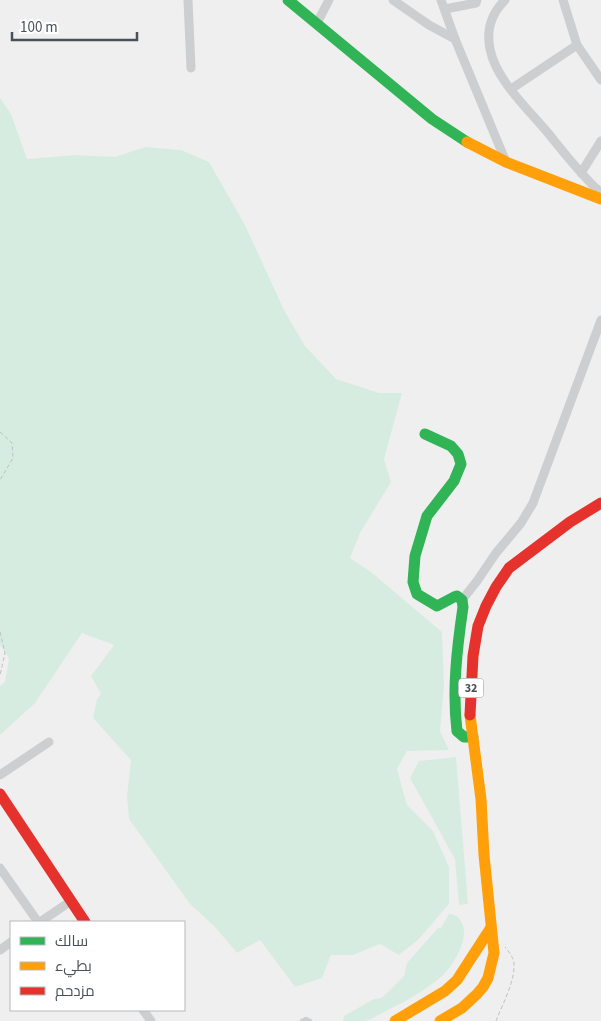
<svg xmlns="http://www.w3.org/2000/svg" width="601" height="1021" font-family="'Source Sans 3',Cairo,sans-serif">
<rect width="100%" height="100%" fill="#f0efef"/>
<g fill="#d7ece1">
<path d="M0,98L11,114L27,159L75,155L115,157L145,147L181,150L209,162L245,225L284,310L305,346L336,379L379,393H402L384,459L391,482L360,533L350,558L371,572L442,632L444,685L440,731L449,750L407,751L397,769L407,805L433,831L449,867V904L418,940L399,955L380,944L353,955H331L322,978L295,987L260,940L237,953L215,927L190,904L129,819L127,797L131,760L93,718L97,699L101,694L91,676L114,645L82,633L35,703L0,735V686L5,682L9,658L0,645Z"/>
<path d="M456,757L468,904L459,905L455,859L410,778L419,761Z"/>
<path d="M449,914C455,914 457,916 461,921C471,936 454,965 442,976C425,991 404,1002 384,1012C378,1015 372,1019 366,1021C360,1021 350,1021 343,1021L344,1016L374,999L381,998L387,993L404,976L407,963L438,928H441Z"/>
</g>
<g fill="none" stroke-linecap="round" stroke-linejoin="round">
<g stroke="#bac3c1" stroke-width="1" stroke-dasharray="4 2.5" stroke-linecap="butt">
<path d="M0,432L12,443L13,458L0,480"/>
<path d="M0,632L5,653L0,675"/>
<path d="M496,1021C502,1005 515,982 514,964C514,958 509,952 505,947"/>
</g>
<path stroke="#ccced0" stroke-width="4.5" d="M302,1021L306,1019L310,1021"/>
<g stroke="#ccced0" stroke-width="9">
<path d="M188,0L191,68"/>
<path d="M393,0L429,25L455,39L506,162"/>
<path d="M441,0L455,39"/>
<path d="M505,0C492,13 486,30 490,49C496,80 528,109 548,133C565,154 581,175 601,193"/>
<path d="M563,0L577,45L601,80"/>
<path d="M445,9L476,3L477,0"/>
<path d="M317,23L329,0"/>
<path d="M511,89L577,45"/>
<path d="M581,173L601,141"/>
<path d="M462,600L477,581L496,553L521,523L533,503L601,320"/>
<path d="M0,775L49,742"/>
<path d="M0,868L38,922"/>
<path d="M40,922L71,901"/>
<path d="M0,950L11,942"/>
<path d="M143,1010L151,1021"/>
</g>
<g stroke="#30b455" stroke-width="11">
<path d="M288,0L432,119L467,142"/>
<path d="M425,434L451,446L458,454L461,464L454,481L427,516L415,556L413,582L417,594L437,606L454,597L457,596L462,600L463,607C457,648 452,690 457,731L464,737H473"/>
</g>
<g stroke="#ff9f0a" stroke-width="11">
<path d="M467,142L506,162L601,199"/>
<path d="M395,1021L445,991L457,980L490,929"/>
<path d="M440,1021L462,1008L477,994L483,987L488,978L494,953L484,855L481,799L470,715"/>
</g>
<g stroke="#e5322d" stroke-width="11">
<path d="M470,715L473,656L478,626L486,606L496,587L509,568L570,522L601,503"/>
<path d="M0,794L85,922"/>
</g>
</g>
<g text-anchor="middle" stroke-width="4.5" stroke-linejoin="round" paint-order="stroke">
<rect fill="#fff" stroke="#80848b" stroke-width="1" x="458.5" y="678.5" width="25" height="19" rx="4"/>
<g font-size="12" font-weight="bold" fill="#495059">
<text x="471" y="692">32</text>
</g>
</g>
<rect x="10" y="921" width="175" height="90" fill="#ffffff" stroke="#b6b9bd"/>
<rect x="20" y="937" width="25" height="8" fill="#30b455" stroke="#b6b9bd"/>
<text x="55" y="946" font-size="15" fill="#495059">سالك</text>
<rect x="20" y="962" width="25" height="8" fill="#ff9f0a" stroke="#b6b9bd"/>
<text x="55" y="971" font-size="15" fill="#495059">بطيء</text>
<rect x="20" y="987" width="25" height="8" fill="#e5322d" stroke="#b6b9bd"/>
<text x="55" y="996" font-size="15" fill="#495059">مزدحم</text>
<path d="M12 32v8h125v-8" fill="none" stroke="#495059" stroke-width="2.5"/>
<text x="20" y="32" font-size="15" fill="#495059" stroke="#ffffff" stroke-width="4" paint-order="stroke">100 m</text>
</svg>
